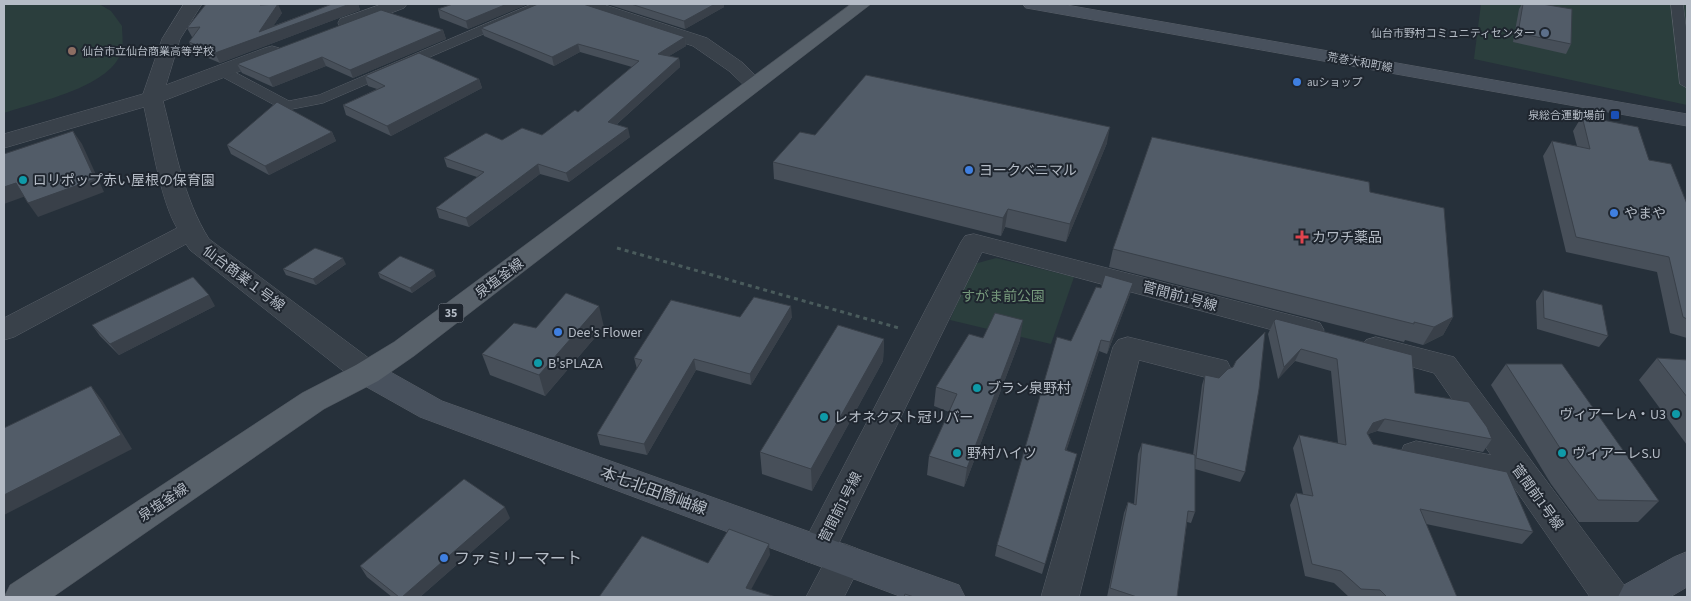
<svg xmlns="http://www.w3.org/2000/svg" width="1691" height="601" font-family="'Source Sans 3','Noto Sans JP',sans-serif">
<rect width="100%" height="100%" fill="#26303a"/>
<g fill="#2b3e3d">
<path d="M4,4H99L111,11L122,26C122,34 124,46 121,53C108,88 36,102 4,113Z"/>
<path d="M1481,4H1687V105L1474,59Z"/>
<path d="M996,258L1074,277L1051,344L950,320L974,264Z"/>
</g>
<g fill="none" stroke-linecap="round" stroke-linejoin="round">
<defs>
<g id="lane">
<path d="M532,4H548L546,7L323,103L287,110L282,109L217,74L215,71L217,68H227L289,101L319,95Z"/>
<path d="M1671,4H1683L1687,35V88L1680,84Z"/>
</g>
<g id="street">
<path d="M184,4H202L180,39L166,85L265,48L272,46L279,48L282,52L279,56L163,101C175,147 183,198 209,239L378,365L382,373L378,381L367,384L356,381L190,250L186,244L14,337L4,340V318L177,228C160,199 152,142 144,107L4,148V134L143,94L162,39Z"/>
<path d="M382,4H407L404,8L354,27L347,29L340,27L338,23L340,19Z"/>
<path d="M576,4H602L707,38L743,63L763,83L760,87L753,89L746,87L729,71L693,46L579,8Z"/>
<path d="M974,234L1310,320L1320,323L1324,330L1320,337L1310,340L982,252L837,547L845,544L858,549L863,560L844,597H806L824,563L818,565L805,561L800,550L961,242L965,236Z"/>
<path d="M1128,337L1227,361L1231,369L1227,377L1216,380L1139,360L1079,597H1041L1113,347L1118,340Z"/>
<path d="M1376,337L1454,357L1624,585L1630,597H1590L1513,486L1404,463L1400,454L1404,445L1416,441L1491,455L1434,373L1366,354L1361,347L1366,340Z"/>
</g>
<g id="secondary">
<path d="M1023,4H1061L1687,114V126L1032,9L1026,8Z"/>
<path d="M367,362L378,365L442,401L959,585L965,597H902L420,417L356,381L352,373L356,365Z"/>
<path d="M1687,552V587L1670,597H1618L1624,585L1674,557Z"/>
</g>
<path id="primary" d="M851,4H871L414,356L378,381L324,409L53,597H4L10,585L302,393L356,365L394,342Z"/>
</defs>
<use href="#lane" stroke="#585f68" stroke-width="1"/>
<use href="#street" stroke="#585f68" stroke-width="1"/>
<use href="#secondary" stroke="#585f68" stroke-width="1"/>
<use href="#primary" stroke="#464d56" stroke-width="1"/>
<path stroke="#4a5b5c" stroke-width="3" stroke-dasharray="4 4" stroke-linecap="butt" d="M617,248L899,328"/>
<use href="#lane" fill="#39414a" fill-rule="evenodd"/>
<use href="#street" fill="#39414a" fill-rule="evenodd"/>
<use href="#secondary" fill="#48515d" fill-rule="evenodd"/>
<use href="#primary" fill="#58616a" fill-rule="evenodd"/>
</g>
<g fill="#474f59">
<path d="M206,4H268H267L282,13L273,26L332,4H358L360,10L220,63L194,52L189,42L193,37H192L187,28Z"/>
<path d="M453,4H528L468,29L440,18L438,9Z"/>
<path d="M607,4H724V7L685,29Z"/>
<path d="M1522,4H1542L1571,44L1566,54L1513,42L1519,9Z"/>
<path d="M481,28L685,37L686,46L669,56L679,58L680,67L616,125L630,137L569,182L540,174L469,227L439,218L436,208L477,177L447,167L444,158L502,140L542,135L578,112L632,67L580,52L554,66L484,36Z"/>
<path d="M443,30L446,39L353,78L326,66L273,87L242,73L237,64Z"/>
<path d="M365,76L479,79L482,88L391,136L346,115L343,105L377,89L368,86Z"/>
<path d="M1582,116L1649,160L1687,204V338L1670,333L1657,272L1566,252L1543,156L1552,141L1577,146L1573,131Z"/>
<path d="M332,132L336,141L269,175L231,154L227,145Z"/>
<path d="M815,135L1107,143L1066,242L1005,227L1001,236L774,179L773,162Z"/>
<path d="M1113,249L1453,317L1443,335L1423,345L1405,340L1404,342L1109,267Z"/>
<path d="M346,264L316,285L286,275L283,269Z"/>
<path d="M378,273L436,276L412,293L380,278Z"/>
<path d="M1133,283L1130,294L1107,354L1099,351L1066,451L1074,465L1042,574L995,556L997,545L1071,341L1101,288Z"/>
<path d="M1543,290L1608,336L1599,347L1537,329L1536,301Z"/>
<path d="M215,306L119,355L100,336L92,325Z"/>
<path d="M740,317H792L751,385L696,370L647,455L600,445L597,434L637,369L634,358Z"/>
<path d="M1274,321L1415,393L1492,439L1483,452L1377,431L1368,434L1373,444L1533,532L1522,544L1426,524L1457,597H1349L1334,583L1305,576L1290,505L1296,493L1303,494L1293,448L1299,435L1338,443L1331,371L1295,361L1278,379L1268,334Z"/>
<path d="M604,327L545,396L490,375L482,354L536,328Z"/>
<path d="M983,338L1020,340L964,487L927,475L929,456L949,412L934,406L936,387Z"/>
<path d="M884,339L883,361L812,491L762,474L760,452Z"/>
<path d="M1657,358L1687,360V445L1639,380Z"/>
<path d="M1506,364L1659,501L1638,522H1579L1551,484L1491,385Z"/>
<path d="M1205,375L1245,472L1240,482L1195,469V512L1191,523L1187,522L1177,597H1107L1124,513L1128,502L1134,504L1138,454L1142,443L1193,455L1202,385Z"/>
<path d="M510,518L420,597H392L367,577L360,566Z"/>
</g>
<g fill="#394049">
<path d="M278,4L282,13L268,34L350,4H358L360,10L220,63L215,53L259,32Z"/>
<path d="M507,4H528L468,29L466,21Z"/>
<path d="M715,4H724V7L685,29L684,21Z"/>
<path d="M443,30L446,39L353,78L350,70Z"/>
<path d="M685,37L686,46L659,62L658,54Z"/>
<path d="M578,44L580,52L554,66L552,57Z"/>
<path d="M322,57L326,66L273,87L269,78Z"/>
<path d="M679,58L680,67L609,131L608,122Z"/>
<path d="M479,79L482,88L391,136L387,126Z"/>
<path d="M1110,127L1107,143L1066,242L1070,224Z"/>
<path d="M628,128L630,137L569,182L566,173Z"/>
<path d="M73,131L82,144L104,192L38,217L28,203Z"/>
<path d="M332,132L336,141L269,175L265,166Z"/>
<path d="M538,164L540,174L469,227L466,218Z"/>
<path d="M16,183L26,196L4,204V187Z"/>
<path d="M1008,209L1005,227L1001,236L1003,218Z"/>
<path d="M343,258L346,264L316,285L313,279Z"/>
<path d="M434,270L436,276L412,293L410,288Z"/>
<path d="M1133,283L1130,294L1107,354L1110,342Z"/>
<path d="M209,295L215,306L119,355L110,344Z"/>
<path d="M599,306L604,327L545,396L539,375Z"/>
<path d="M791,306L792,317L751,385L750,374Z"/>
<path d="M1453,317L1443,335L1423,345L1434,327Z"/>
<path d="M1023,320L1020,340L964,487L967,468Z"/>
<path d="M884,339L883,361L812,491L811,469Z"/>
<path d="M1101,340L1099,351L1063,461L1065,450Z"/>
<path d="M1301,349L1295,361L1278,379L1284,367Z"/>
<path d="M694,359L696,370L647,455L644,444Z"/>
<path d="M91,386L102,400L132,449L4,515V495Z"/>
<path d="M1385,419L1377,431L1365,435L1373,423Z"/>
<path d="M505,507L510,518L420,597H402Z"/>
<path d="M769,544L770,555L747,597L746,588Z"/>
</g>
<g fill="#525c68" stroke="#394049">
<path d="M206,4H261L260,5L278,4L259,32L332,4H350L215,53L189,42L200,27L187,28Z"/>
<path d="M453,4H507L466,21L438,9Z"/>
<path d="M538,4H583L685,37L658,54L679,58L608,122L628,128L566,173L538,164L466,218L436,208L484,172L444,158L486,133L502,140L522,128L542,135L575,110L578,112L639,61L578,44L552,57L481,28Z"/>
<path d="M631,4H715L684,21Z"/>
<path d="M1523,4H1542L1572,9L1571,44L1518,33Z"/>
<path d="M381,10L443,30L350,70L322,57L269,78L237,64Z"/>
<path d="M419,53L479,79L387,126L343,105L385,86L365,76Z"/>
<path d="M866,75L1110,127L1070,224L1008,209L1003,218L773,162L800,132L815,135Z"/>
<path d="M277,102L332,132L265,166L227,145Z"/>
<path d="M1582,116L1638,127L1649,160L1671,164L1687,204V319L1683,317L1669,257L1576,237L1552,141L1590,149Z"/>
<path d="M73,131L95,179L28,203L16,183L4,187V154Z"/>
<path d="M1152,137L1369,182L1370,192L1444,208L1453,317L1434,327L1414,322V324L1113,249Z"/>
<path d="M315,248L343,258L313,279L283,269Z"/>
<path d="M400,256L434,270L410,288L378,273Z"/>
<path d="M1105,275L1133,283L1110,342L1101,340L1065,450L1077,454L1045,564L997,545L1057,337L1071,341L1096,287L1101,288Z"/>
<path d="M193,277L209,295L110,344L92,325Z"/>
<path d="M1543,290L1602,305L1608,336L1544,318Z"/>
<path d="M566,293L599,306L539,375L482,354L514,323L536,328Z"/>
<path d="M754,297L791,306L750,374L694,359L644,444L597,434L642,360L634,358L671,300L740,317Z"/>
<path d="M995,313L1023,320L967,468L929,456L957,394L936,387L969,334L983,338Z"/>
<path d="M1276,319L1412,355L1415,393L1469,402L1487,427L1492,439L1385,419L1373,423L1367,433L1373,444L1507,472L1533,532L1420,509L1457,597H1387L1380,590L1361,589L1341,571L1312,564L1296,493L1313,496L1299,435L1346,445L1337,359L1301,349L1284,367L1274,321Z"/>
<path d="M838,325L884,339L811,469L760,452Z"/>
<path d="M1265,332L1259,389L1245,472L1196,458L1205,375L1219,378L1228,369L1233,367L1236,361Z"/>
<path d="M1657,358L1687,360V397Z"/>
<path d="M1506,364H1562L1659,501L1598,500L1569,462Z"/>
<path d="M91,386L121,435L4,495V428Z"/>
<path d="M1142,443L1195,455V512L1188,511L1177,597H1137L1110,588L1128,502L1136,505Z"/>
<path d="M464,479L505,507L402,597H399L360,566Z"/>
<path d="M729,529L769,544L746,588L776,597H599L642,536L708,563Z"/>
<path d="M905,594L914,597H904Z"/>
</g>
<circle fill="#5c6f8a" stroke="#1f262f" stroke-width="2" cx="1545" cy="33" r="5"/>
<circle fill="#8d6e63" stroke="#1f262f" stroke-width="2" cx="72" cy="51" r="5"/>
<g fill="#3f7fe0" stroke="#1f262f" stroke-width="2">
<circle cx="1297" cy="82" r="5"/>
<circle cx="969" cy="170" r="5"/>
<circle cx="1614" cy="213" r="5"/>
<circle cx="558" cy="332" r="5"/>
<circle cx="444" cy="558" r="5"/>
</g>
<rect fill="#1a4fb4" stroke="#1f262f" stroke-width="2" x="1610" y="110" width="10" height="10" rx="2.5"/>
<g fill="#0f9aa8" stroke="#1f262f" stroke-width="2">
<circle cx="23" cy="180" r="5"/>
<circle cx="538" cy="363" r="5"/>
<circle cx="977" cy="388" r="5"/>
<circle cx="1676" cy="414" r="5"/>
<circle cx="824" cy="417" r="5"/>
<circle cx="957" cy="453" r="5"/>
<circle cx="1562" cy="453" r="5"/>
</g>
<path fill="#e0444e" stroke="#1f262f" stroke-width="2" d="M1299.5 229.5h5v5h5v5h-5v5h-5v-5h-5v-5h5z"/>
<g text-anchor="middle" stroke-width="4" stroke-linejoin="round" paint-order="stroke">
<g font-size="11" fill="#b5bcc6" stroke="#1f262f" text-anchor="end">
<text x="1535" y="37">仙台市野村コミュニティセンター</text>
<text x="82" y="55" text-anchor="start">仙台市立仙台商業高等学校</text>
<text x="1307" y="86" text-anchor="start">auショップ</text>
<text x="1605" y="119">泉総合運動場前</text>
</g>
<g font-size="11" fill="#b5bcc6" stroke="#1f262f">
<text transform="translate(1360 62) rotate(10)" y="4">荒巻大和町線</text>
</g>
<rect fill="#1f262f" stroke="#888f99" stroke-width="1" x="438.5" y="303.5" width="25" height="19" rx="4"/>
<g font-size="12" font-weight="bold" fill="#b5bcc6">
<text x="451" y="317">35</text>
</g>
<g font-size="14" fill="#b5bcc6" stroke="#1f262f" text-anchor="start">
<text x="979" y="175">ヨークベニマル</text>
<text x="33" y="185">ロリポップ赤い屋根の保育園</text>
<text x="1624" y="218">やまや</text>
<text x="1312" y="242">カワチ薬品</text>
<text x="568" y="337">Dee's Flower</text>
<text x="548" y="368">B'sPLAZA</text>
<text x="987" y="393">ブラン泉野村</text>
<text x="1666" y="419" text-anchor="end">ヴィアーレA・U3</text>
<text x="834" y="422">レオネクスト冠リバー</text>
<text x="967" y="458">野村ハイツ</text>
<text x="1572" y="458">ヴィアーレS.U</text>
</g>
<g font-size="14" fill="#b5bcc6" stroke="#1f262f">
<text transform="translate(244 278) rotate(37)" y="5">仙台商業１号線</text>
<text transform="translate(499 278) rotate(-37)" y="5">泉塩釜線</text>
<text transform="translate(1180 296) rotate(15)" y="5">菅間前1号線</text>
<text transform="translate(1538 497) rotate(54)" y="5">菅間前1号線</text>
<text transform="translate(163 502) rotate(-34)" y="5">泉塩釜線</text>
<text transform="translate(840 507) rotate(-63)" y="5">菅間前1号線</text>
</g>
<g font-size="14" fill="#76997c" stroke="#1f262f">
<text x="1003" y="301">すがま前公園</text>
</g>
<g font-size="16" fill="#b5bcc6" stroke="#1f262f">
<text transform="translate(654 490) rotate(20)" y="6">本七北田筒岫線</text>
</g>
<g font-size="16" fill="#b5bcc6" stroke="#1f262f" text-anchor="start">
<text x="454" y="564">ファミリーマート</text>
</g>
</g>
<rect width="1691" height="601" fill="none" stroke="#b5bcc6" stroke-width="10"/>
</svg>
